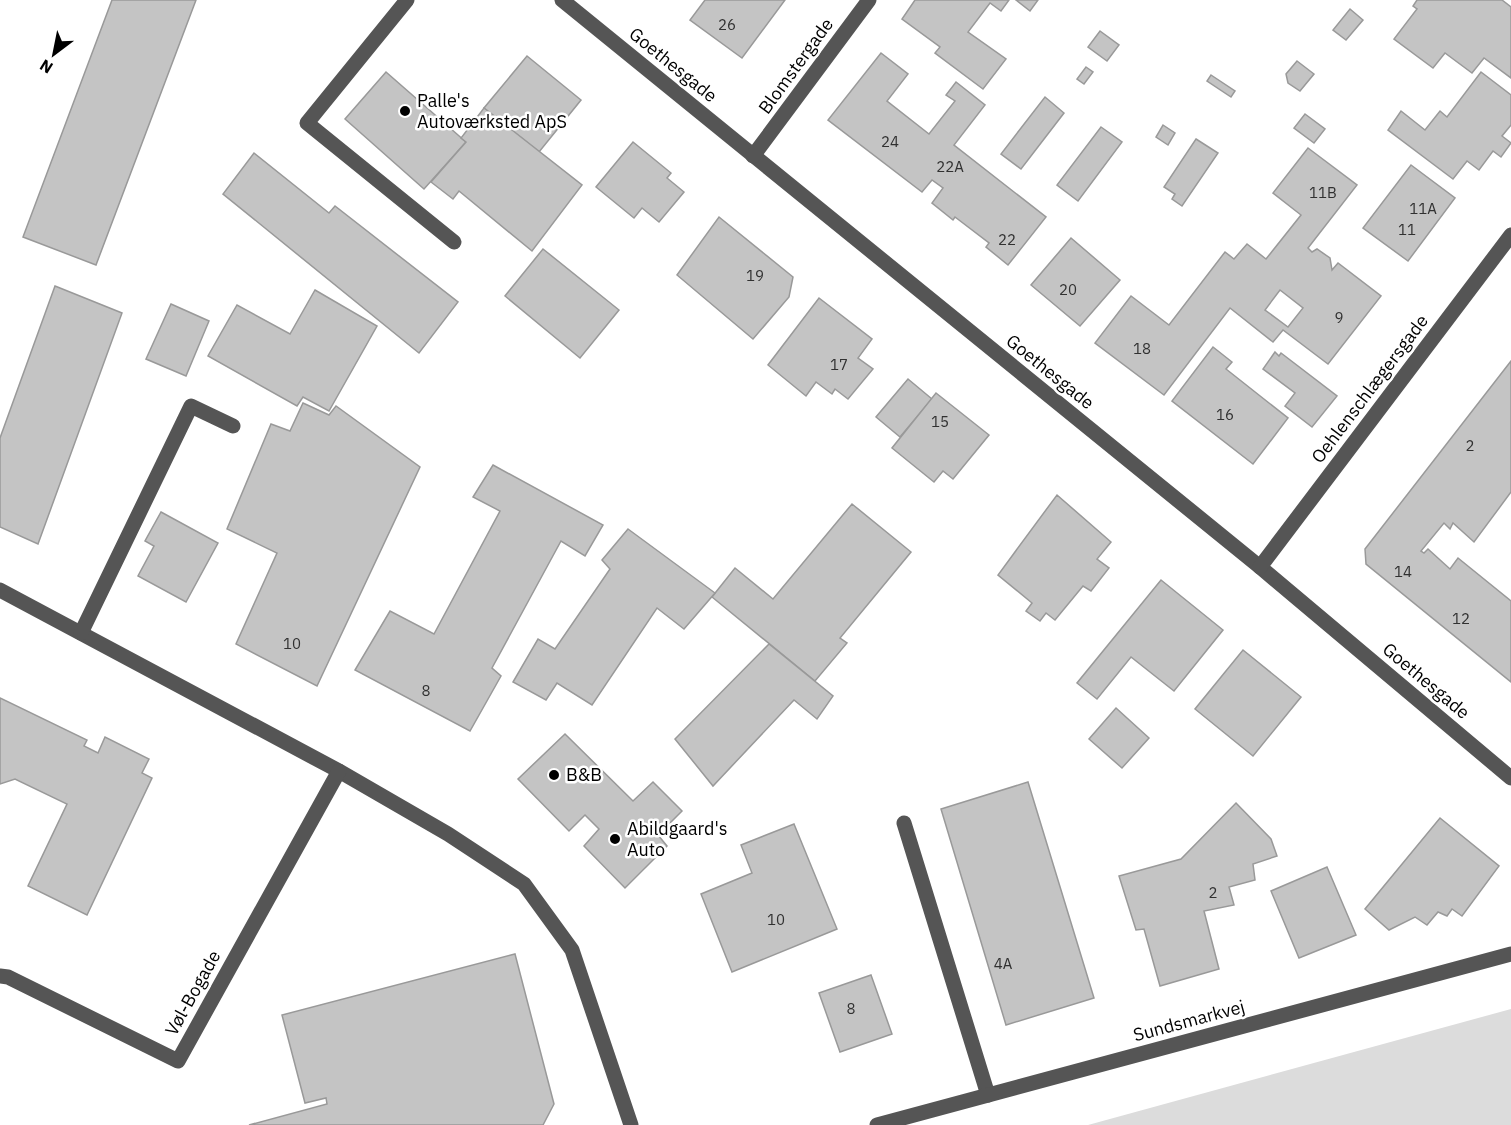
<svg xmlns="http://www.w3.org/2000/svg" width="1511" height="1125" font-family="'IBM Plex Sans',sans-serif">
<rect width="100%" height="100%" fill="#fff"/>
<path fill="#dcdcdc" d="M1511,1009V1125H1088Z"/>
<g fill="#c4c4c4" stroke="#999" stroke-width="1.5" fill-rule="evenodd">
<path d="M112,0H196L96,265L23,237Z"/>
<path d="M705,0H785L742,58L690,20Z"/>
<path d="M915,0H1009L1001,11L990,3L968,32L1006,59L983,89L935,53L940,47L902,19Z"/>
<path d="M1016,0H1038L1030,11Z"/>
<path d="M1417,0H1502L1511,7V78L1484,58L1472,73L1445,53L1433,68L1394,39L1417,9L1413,6Z"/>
<path d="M1350,9L1363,20L1346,40L1333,30Z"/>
<path d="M1100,31L1119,45L1107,61L1088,47Z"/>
<path d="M881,53L908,74L887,101L929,134L955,101L946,95L956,82L985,105L954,145L1046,217L1008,265L986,247L989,243L955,217L953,220L932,203L943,188L932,180L922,192L828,120Z"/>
<path d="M527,56L581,100L539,152L484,108Z"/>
<path d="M1297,61L1314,74L1300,91L1288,83L1286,74Z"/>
<path d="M1086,67L1093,72L1084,84L1077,79Z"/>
<path d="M386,72L466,142L424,189L345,119Z"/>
<path d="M1481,72L1511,95V125L1502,136L1511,143L1501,157L1493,151L1479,170L1467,161L1453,179L1388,130L1401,111L1425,130L1440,111L1447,117Z"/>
<path d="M1211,75L1235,91L1231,97L1207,81Z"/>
<path d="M1045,97L1064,113L1021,169L1001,154Z"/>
<path d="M484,108L582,185L532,251L459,191L453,199L431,182L466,142L461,138Z"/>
<path d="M1305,114L1325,129L1314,143L1294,128Z"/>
<path d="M1163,125L1175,133L1168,145L1156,137Z"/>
<path d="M1101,127L1122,142L1078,201L1057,185Z"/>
<path d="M1196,139L1218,153L1182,206L1172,199L1175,194L1164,187Z"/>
<path d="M633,142L671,173L667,178L684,192L659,222L642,208L634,218L596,187Z"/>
<path d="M1308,148L1357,185L1308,248L1312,252L1317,249L1330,258L1332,270L1338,263L1381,296L1328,364L1283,330L1273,342L1230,308L1164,395L1095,343L1131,296L1169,325L1225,252L1234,259L1247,244L1266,259L1301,215L1273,193ZM1280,290L1303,308L1288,327L1265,310Z"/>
<path d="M254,153L329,213L335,206L458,302L419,353L223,194Z"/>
<path d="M1411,165L1455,198L1408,261L1363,228Z"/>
<path d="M719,217L793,277L789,297L753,339L677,275Z"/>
<path d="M1071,238L1120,280L1080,326L1031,285Z"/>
<path d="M543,249L619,310L580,358L505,296Z"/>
<path d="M55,286L122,313L38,544L0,527V438Z"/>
<path d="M315,290L377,326L329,411L303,397L297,406L208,356L237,305L290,334Z"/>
<path d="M819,298L872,339L858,358L873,369L848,399L835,389L832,394L816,382L806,396L768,365Z"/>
<path d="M171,304L209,321L186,376L146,359Z"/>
<path d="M1213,347L1232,362L1226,369L1288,418L1253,464L1172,401Z"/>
<path d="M1275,352L1279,356L1281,353L1337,396L1312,427L1285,406L1295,393L1263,369Z"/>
<path d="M1511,361V492L1474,542L1453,523L1450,529L1444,523L1421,551L1424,553L1428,549L1450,569L1458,558L1511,601V682L1366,564L1365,549Z"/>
<path d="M908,379L932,399L900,437L876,417Z"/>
<path d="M936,393L989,435L953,479L943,471L934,482L892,448Z"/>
<path d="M303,403L329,415L336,406L420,467L317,686L236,644L277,553L227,529L271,424L290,431Z"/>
<path d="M493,465L603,525L585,556L561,541L492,668L501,676L470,731L355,670L390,611L434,634L500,511L473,497Z"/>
<path d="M1057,495L1111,542L1097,559L1109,568L1091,591L1083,586L1055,620L1046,613L1040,621L1026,611L1032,603L998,575Z"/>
<path d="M852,504L911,552L840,638L847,643L815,681L712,597L735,568L773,599Z"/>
<path d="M161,512L218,543L186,602L138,576L154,546L145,541Z"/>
<path d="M628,529L715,593L684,629L657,608L592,705L557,683L546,700L513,682L538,639L555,649L610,569L602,560Z"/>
<path d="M1161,580L1223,630L1174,691L1131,657L1097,699L1077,683Z"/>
<path d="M769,644L833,696L817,719L794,700L713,786L675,739Z"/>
<path d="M1243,650L1301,697L1253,756L1195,709Z"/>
<path d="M0,698L87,740L84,746L98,753L105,737L149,759L142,773L152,778L87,915L28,886L67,804L15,779L0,784Z"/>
<path d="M1116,708L1149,738L1122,768L1089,739Z"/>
<path d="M565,734L633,801L653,782L682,811L658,835L667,846L625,888L584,846L599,829L585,815L569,831L518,779Z"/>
<path d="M1028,782L1094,998L1006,1025L941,809Z"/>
<path d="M1236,803L1271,839L1277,856L1253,864L1255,880L1229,887L1234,905L1204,911L1219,969L1160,986L1144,929L1136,930L1119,876L1181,859Z"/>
<path d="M1440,818L1499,866L1462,916L1452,909L1447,916L1438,912L1427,925L1415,917L1389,930L1365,909Z"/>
<path d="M794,824L837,929L732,972L701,894L752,873L741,845Z"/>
<path d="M1327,867L1356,935L1299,958L1271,891Z"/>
<path d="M515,954L554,1104L543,1125H249L327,1104L326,1098L305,1103L282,1015Z"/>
<path d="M871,975L892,1034L840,1052L819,993Z"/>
</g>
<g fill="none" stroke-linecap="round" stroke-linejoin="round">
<g stroke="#555" stroke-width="15">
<path d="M407,0L307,123L454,242"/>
<path d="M562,0L1260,567L1511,778"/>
<path d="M753,156L869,0"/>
<path d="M1260,567L1511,235"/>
<path d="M0,590L339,771L448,834L524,884L572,950L631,1125"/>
<path d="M81,633L191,406L233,426"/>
<path d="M904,823L988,1095"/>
<path d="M0,976L8,977L178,1061L339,771"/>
<path d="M877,1125L1511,954"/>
</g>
</g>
<g fill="#000" stroke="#fff" stroke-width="2">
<circle cx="405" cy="111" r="6"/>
<circle cx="554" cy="775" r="6"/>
<circle cx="615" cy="839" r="6"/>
</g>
<g text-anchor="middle" stroke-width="5" stroke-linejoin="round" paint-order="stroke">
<g font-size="15" fill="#313131">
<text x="727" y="30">26</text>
<text x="890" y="147">24</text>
<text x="950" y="172">22A</text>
<text x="1323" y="198">11B</text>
<text x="1423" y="214">11A</text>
<text x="1407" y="235">11</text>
<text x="1007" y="245">22</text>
<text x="755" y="281">19</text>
<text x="1068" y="295">20</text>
<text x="1339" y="323">9</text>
<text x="1142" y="354">18</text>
<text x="839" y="370">17</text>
<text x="1225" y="420">16</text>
<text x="940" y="427">15</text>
<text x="1470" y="451">2</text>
<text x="1403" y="577">14</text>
<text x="1461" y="624">12</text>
<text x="292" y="649">10</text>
<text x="426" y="696">8</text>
<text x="1213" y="898">2</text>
<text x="776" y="925">10</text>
<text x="1003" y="969">4A</text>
<text x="851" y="1014">8</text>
</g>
<g font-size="18" fill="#000" stroke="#fff">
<text transform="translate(673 65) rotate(39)" y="6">Goethesgade</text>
<text transform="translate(796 66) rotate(-54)" y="6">Blomstergade</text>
<text transform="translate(1050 372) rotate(39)" y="6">Goethesgade</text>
<text transform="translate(1370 389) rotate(-53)" y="6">Oehlenschlægersgade</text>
<text transform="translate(1426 681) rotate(40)" y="6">Goethesgade</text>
<text transform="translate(193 993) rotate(-61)" y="6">Vøl-Bogade</text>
<text transform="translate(1189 1021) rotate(-15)" y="6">Sundsmarkvej</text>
</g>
<g font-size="18" fill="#000" stroke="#fff" text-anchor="start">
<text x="417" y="107">Palle's<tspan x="417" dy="21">Autoværksted ApS</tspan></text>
<text x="566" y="781">B&amp;B</text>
<text x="627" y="835">Abildgaard's<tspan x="627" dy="21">Auto</tspan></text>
</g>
</g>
<g transform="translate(54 54) rotate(212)" stroke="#ffffff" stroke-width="4.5" paint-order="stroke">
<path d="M0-4.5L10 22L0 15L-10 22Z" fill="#000000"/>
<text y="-9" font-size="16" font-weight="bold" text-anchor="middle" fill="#000000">N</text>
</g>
</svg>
